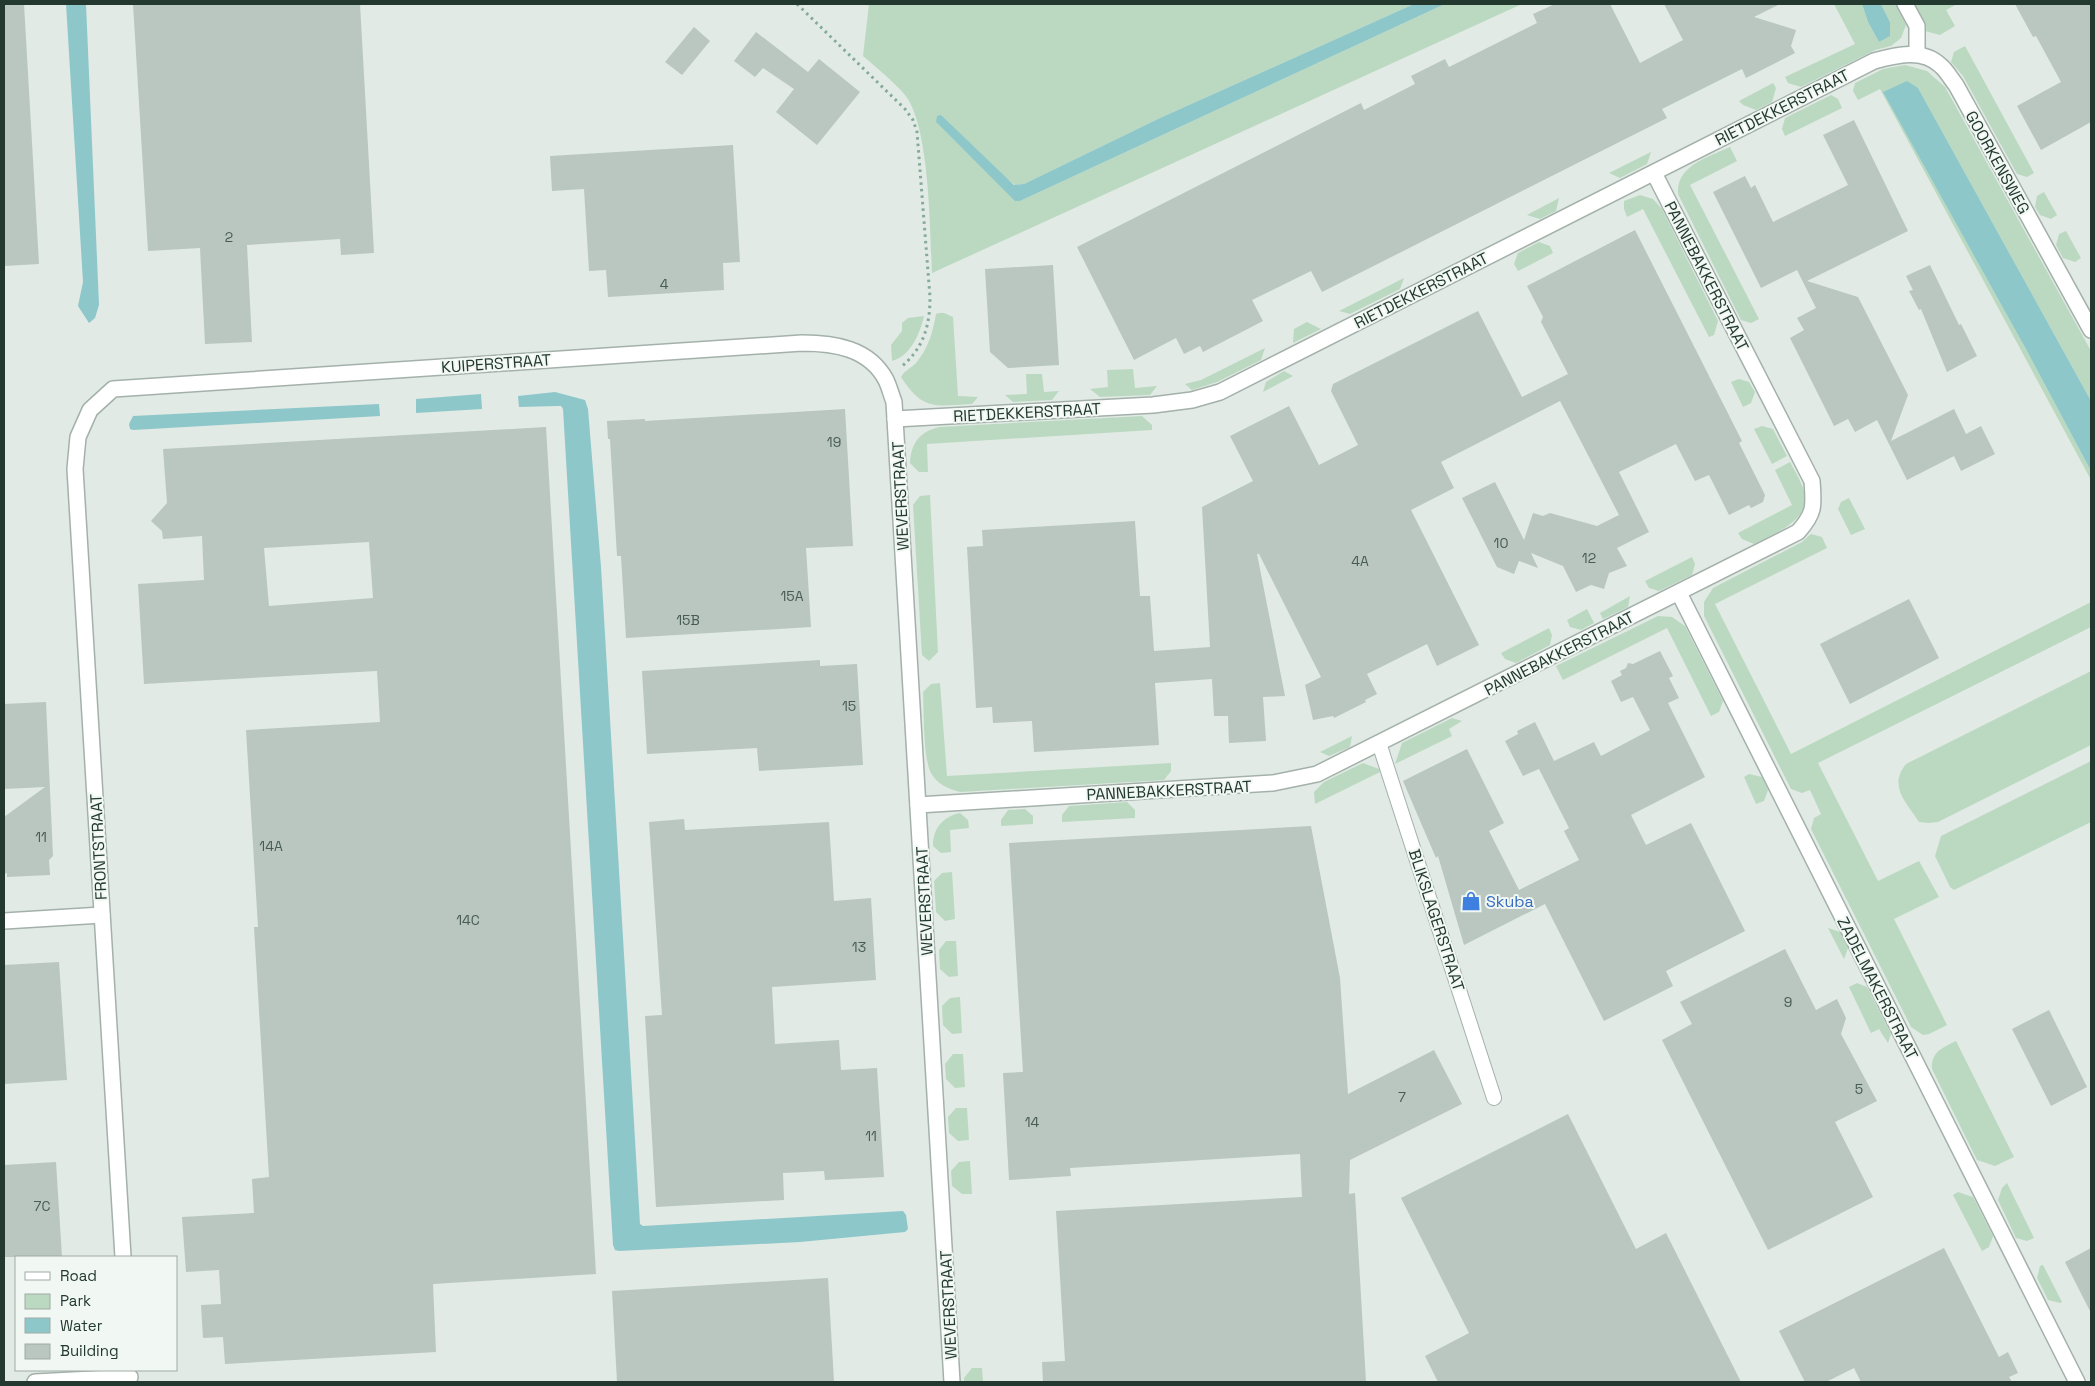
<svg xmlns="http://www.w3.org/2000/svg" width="2095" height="1386" font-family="'Space Grotesk',sans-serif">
<rect width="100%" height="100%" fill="#e1eae5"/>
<g fill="#bbd9c0">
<path d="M869,4H1414L1160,118L1024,184L1015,185L936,122L1015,200L1020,201L1445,4H1522L932,273C930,231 930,126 905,95C893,81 877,68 863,56Z"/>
<path d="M1834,4H1862L1868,22L1879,42L1890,35V22L1881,4H1896L1906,25L1901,38L1891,46L1875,50L1801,87L1788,83L1785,77L1855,44Z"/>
<path d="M1914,4H1957L1946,10L1955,26L1940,35L1925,31L1924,22Z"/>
<path d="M1965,46L2034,173L2027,177L2017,174L1963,76L1951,62L1954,52Z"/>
<path d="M1905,65L1927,71L1945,87L2091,351V401L1918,88L1884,93L2027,351L2091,471V480L1880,89L1858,100L1853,91L1855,83L1883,69Z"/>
<path d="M1773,83L1776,88L1772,102L1756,110L1743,105L1739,101Z"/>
<path d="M1831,95L1838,99L1842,108L1785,136L1782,129L1785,118Z"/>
<path d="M1730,147L1737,161L1690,185L1759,319L1751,323L1741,320L1678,194C1676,165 1709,157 1730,147Z"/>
<path d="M1651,152L1647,164L1620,178L1609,173Z"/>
<path d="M2044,192L2057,215L2051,219L2040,215L2035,207L2037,196Z"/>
<path d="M1640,195L1653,199L1662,209L1718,321L1714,335L1709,337L1643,209L1627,217L1624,209V201Z"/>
<path d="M1559,198L1556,211L1540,219L1527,215Z"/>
<path d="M2066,231L2081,258L2075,262L2063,258L2056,245L2059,234Z"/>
<path d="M1539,242L1550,246L1553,253L1518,271L1514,264L1518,253Z"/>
<path d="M1404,278L1400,289L1350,314L1339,311Z"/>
<path d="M939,313H944L953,317L958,396L978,397L972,404C935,406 923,411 901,377C904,371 911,368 916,363C928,349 933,332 936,314Z"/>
<path d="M924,316C920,333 911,356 892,361L891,345L902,331V323L908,318Z"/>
<path d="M1307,322L1321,329L1293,343L1294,329Z"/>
<path d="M1265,348L1261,360L1217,382L1192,390L1185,384L1201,380Z"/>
<path d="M1133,369L1135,388L1157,386L1150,395L1100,397L1090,389L1108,387L1107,370Z"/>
<path d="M1284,371L1293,376L1263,392L1266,382Z"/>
<path d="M1026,374H1042L1044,392L1059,391L1052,400L1013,402L1005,395L1027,394Z"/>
<path d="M1739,379L1749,382L1755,392L1751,403L1743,407L1731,382Z"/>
<path d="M1142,416L1152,425V430L927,444L928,472H919L910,463C911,443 920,431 940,427Z"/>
<path d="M1762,426L1773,429L1787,456L1772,464L1754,429Z"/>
<path d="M1790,462C1795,471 1801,481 1804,491C1811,522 1775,532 1754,544L1742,539L1738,533L1792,505L1775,470Z"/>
<path d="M930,495L938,652L929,661L922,655L913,505L920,496Z"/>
<path d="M1849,498L1865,529L1851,535L1838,509L1841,502Z"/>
<path d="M1811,534L1822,537L1827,548L1715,604L1791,754L2091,602V627L1818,763L1878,881L1919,861L1939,897L1894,919L1947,1025L1929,1034L1923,1035L1911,1027L1811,829L1814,818L1821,814L1810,790L1802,793L1791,789L1704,616V602L1713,588L1802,542Z"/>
<path d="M1692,557L1695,564L1692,575L1659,591L1649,588L1645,581Z"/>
<path d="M1630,596L1628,607L1603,619L1600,613Z"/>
<path d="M1587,609L1594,623L1581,630L1570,627L1567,620Z"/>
<path d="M1658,616L1672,617L1685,626L1723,701L1719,712L1711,716L1667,628L1563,680L1556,666Z"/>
<path d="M1549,628L1552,635L1550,645L1516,663L1505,659L1501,653Z"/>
<path d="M2091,671V745L1938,822L1929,823L1919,822C1906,802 1888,786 1906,764Z"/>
<path d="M940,683L947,776L1171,763V771L1164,780L960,792C948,789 937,784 931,773C923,758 924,711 923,692L931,684Z"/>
<path d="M1452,718L1462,721L1449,729L1452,736L1395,764L1402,743Z"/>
<path d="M1352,736L1350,747L1329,756L1320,752Z"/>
<path d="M2091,761V822L1954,890L1950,887L1935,856L1941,836Z"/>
<path d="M1363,763L1379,769L1380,772L1315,804L1314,792L1324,782Z"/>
<path d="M1749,774L1762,777L1768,790L1764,801L1756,804L1744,777Z"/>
<path d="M1127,802L1135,810V818L1062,822V815L1069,806Z"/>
<path d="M1025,809L1033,816V824L1001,826V820L1008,810Z"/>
<path d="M960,813L968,820L969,828L950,830L951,852L941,853L933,846C933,829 942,817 960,813Z"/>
<path d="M952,872L955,919L945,921L936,912L934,881L942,873Z"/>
<path d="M1828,928L1840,932L1848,948L1844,959Z"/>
<path d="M946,941H956L958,976L949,977L940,969L939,950Z"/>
<path d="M1857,983L1867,987L1891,1034L1888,1043L1879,1029L1871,1033L1849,987Z"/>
<path d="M960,997L962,1033L952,1034L943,1025L942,1006L950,998Z"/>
<path d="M1956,1041L2014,1157L1995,1166L1977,1160L1932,1069C1931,1052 1942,1048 1956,1041Z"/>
<path d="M953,1054H963L965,1087L955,1088L946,1079L945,1064Z"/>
<path d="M956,1108H967L969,1140L958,1141L949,1133L948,1117Z"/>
<path d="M970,1161L972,1194H962L952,1186L951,1171L959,1162Z"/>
<path d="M2007,1183L2034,1238L2027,1241L2016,1238L1998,1200L2002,1188Z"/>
<path d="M1958,1192L1973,1197L1993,1236L1989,1247L1982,1251L1953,1195Z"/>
<path d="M2043,1265L2062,1302L2060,1303L2048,1300L2037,1278L2040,1266Z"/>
<path d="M972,1368H982L983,1382H964V1378Z"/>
</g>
<g fill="#8ec7ca">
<path d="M66,4H86L99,305L95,318L89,323L78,306L83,282Z"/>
<path d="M1414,4H1445L1020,201H1015L936,122L937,116L941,115L1014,185L1024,184L1160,118Z"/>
<path d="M1862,4H1881L1890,22V36L1879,42L1868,22Z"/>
<path d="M1907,81L1918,88L2091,401V471L2027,351L1883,92Z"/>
<path d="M555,392L585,400L588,409L601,567L640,1224L643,1226L903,1211L906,1215L908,1229L905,1232L800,1242L619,1251L615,1250L613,1245L563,409L561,406H558L519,407L518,396Z"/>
<path d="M481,394L482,409L416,413V399Z"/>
<path d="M379,404L380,416L133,430L130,429L129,424L133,416Z"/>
</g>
<g fill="#b9c7c0" fill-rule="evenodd">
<path d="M4,4H24L39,264L4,266Z"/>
<path d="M133,4H360L374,253L341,255L340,239L247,245L252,342L205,344L200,248L148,251Z"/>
<path d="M1555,4H1610L1640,63L1683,40L1664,4H1780L1754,17L1796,30L1791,46L1795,53L1746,78L1742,69L1662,109L1667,118L1322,292L1311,271L1252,300L1263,321L1203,352L1200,346L1184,354L1176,338L1134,360L1077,247L1361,103L1364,110L1415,84L1411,76L1445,59L1449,67L1537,23L1533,14Z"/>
<path d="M2015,4H2091V122L2041,150L2017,106L2061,82L2036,36L2033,37Z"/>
<path d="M694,27L710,41L682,75L665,62Z"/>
<path d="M756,32L808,72L819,59L860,92L817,145L776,112L794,89L763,68L755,77L734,61Z"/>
<path d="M1854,120L1908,231L1807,281L1858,297L1908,395L1891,441L1954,409L1966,434L1981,426L1995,454L1961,471L1954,456L1907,480L1877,420L1855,432L1848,419L1834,426L1790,338L1804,330L1797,318L1816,308L1797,270L1761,288L1713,192L1745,176L1751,188L1755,185L1773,222L1848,185L1823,135Z"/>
<path d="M733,145L740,262L723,263L724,290L608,297L606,270L589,271L584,189L552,191L550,156Z"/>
<path d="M1635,230L1742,441L1739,443L1765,495L1763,502L1751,508L1749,505L1729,515L1709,475L1695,481L1676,444L1619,472L1649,532L1617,548L1627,566L1609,573L1604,589L1591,585L1576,592L1563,566L1531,553L1538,568L1519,561L1514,574L1497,567L1462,498L1495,482L1524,540L1533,513L1543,516L1550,513L1597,526L1619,515L1560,401L1441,462L1454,488L1411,510L1479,645L1437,666L1427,644L1367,674L1377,694L1365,700L1366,702L1334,718L1333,716L1313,720L1305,685L1321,677L1259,554H1257L1285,696L1263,697L1266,741L1229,743L1228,716H1214L1212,679L1155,683L1159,745L1034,752L1032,721L993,723L992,707L976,708L967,547L983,546L982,530L1135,521L1140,596H1150L1154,651L1210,647L1202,507L1253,481L1230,436L1289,406L1319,465L1358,445L1331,391L1333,384L1478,311L1522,397L1568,374L1541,322L1543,317L1527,286Z"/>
<path d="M1053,265L1059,365L1008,368L990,352L985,269Z"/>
<path d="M1930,265L1959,325L1961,324L1977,356L1947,372L1921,309L1919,310L1909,291L1913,290L1906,276Z"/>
<path d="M845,409L853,546L806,548L811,627L626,638L621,556H617L610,439H608L607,421L645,419V421Z"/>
<path d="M546,427L596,1274L433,1284L436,1352L225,1364L223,1337L203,1338L201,1305L221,1304L219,1270L186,1272L182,1217L254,1213L252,1179L269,1177L254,927H258L246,730L380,722L377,671L144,684L138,584L204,580L202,536L163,539L162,531L151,521L167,503L163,449ZM369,542L373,598L269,606L264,548Z"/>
<path d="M1909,599L1939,658L1850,704L1820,644Z"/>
<path d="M1660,651L1673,676L1669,678L1679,698L1668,703L1705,777L1631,815L1646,845L1691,823L1745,931L1666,971L1673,986L1604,1021L1545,904L1464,945L1438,856L1436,858L1403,781L1467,749L1504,823L1489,831L1519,890L1579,860L1564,831L1569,828L1539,769L1523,776L1505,741L1518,734L1517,731L1535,722L1554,761L1594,742L1601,756L1650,730L1633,697L1621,702L1611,681L1622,675L1620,671L1626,668L1628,663L1633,664Z"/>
<path d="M820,660V666L857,664L863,765L759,771L757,748L647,754L642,671Z"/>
<path d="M46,702L53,856L49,860L50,875L7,877V873L4,874V817L45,787L4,789V704Z"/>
<path d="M684,819L685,830L829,822L834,901L871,898L876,980L772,987L775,1044L839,1040L841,1070L877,1068L884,1177L825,1180L824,1171L783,1173L784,1200L656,1207L645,1016L662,1015L649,822Z"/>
<path d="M1311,826L1340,978L1348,1094L1434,1050L1462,1104L1350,1160L1349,1194L1355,1193L1366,1382H1043L1042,1362L1065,1361L1056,1211L1302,1197L1300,1154L1070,1168L1071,1176L1009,1180L1003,1073L1023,1072L1009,843Z"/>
<path d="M1785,949L1816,1010L1837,999L1846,1018L1841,1034L1877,1101L1835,1122L1873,1197L1768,1250L1662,1040L1692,1024L1680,1002Z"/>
<path d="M59,962L67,1080L4,1084V965Z"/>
<path d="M2049,1010L2087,1087L2051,1106L2012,1029Z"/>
<path d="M1568,1114L1636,1249L1666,1233L1741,1382H1438L1425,1356L1469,1333L1401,1198Z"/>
<path d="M56,1162L62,1257H4V1165Z"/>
<path d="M1944,1248L1999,1357L2008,1352L2018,1373L2009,1377L2012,1382H1861L1854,1368L1826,1382H1805L1779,1331Z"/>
<path d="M2091,1248V1313L2065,1262Z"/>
<path d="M828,1278L834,1382H617L612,1291Z"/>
</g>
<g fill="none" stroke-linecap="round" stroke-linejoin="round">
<defs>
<path id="lane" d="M1379,743L1494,1098"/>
<g id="street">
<path d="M1905,4L1917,26V54"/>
<path d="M895,419L1153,405L1192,400L1220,392L1874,61C1896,55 1923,48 1941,66C1947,71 1951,79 1956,85L2091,330"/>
<path d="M1679,593L2077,1382"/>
<path d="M918,805L1273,783L1317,774L1798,532C1815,513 1814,506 1812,481L1654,173"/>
<path d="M4,921L102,915"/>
<path d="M123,1257L75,469L78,437L90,410L113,389L802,343C834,343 869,348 886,380C889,386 891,394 894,402L952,1382"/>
<path d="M35,1382L130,1377"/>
</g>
</defs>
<use href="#lane" stroke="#a4b1ab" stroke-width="16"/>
<use href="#street" stroke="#a4b1ab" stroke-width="18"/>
<path stroke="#84aa9a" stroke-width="3" stroke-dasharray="2.5 4" stroke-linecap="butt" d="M797,4L905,109L913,120L917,132L930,297C930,327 923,349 900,368"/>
<use href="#lane" stroke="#fff" stroke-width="14"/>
<use href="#street" stroke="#fff" stroke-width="15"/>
</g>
<defs>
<symbol id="shop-bare" viewBox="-9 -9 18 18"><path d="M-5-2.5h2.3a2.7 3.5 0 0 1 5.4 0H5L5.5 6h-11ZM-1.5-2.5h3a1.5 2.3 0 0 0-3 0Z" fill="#3f7fe0" stroke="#f1f7f3" stroke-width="2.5" paint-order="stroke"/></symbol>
</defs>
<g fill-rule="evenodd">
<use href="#shop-bare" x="1457" y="887" width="28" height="28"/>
</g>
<g text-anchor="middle" stroke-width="4" stroke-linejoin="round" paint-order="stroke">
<g font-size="14" fill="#485c54">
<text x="229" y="242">2</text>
<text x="664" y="289">4</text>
<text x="834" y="447">19</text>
<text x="1501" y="548">10</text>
<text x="1589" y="563">12</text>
<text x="1360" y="566">4A</text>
<text x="792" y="601">15A</text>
<text x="688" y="625">15B</text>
<text x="849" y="711">15</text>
<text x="41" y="842">11</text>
<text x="271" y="851">14A</text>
<text x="468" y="925">14C</text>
<text x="859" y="952">13</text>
<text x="1788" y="1007">9</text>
<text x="1859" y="1094">5</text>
<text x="1402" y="1102">7</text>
<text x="1032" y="1127">14</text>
<text x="871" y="1141">11</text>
<text x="42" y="1211">7C</text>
</g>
<g font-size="16" fill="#233930" stroke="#f1f7f3">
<text transform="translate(1782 107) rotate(-27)" y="6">RIETDEKKERSTRAAT</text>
<text transform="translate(1998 162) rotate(61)" y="6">GOORKENSWEG</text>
<text transform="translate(1707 276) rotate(63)" y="6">PANNEBAKKERSTRAAT</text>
<text transform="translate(1421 290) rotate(-27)" y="6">RIETDEKKERSTRAAT</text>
<text transform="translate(496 363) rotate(-4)" y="6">KUIPERSTRAAT</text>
<text transform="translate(1027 412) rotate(-3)" y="6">RIETDEKKERSTRAAT</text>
<text transform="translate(900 496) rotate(-93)" y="6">WEVERSTRAAT</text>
<text transform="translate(1559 653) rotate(-27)" y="6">PANNEBAKKERSTRAAT</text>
<text transform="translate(1169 790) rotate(-3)" y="6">PANNEBAKKERSTRAAT</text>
<text transform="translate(98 847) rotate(-93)" y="6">FRONTSTRAAT</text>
<text transform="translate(924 901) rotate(-93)" y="6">WEVERSTRAAT</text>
<text transform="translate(1437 920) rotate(72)" y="6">BLIKSLAGERSTRAAT</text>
<text transform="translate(1878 988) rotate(63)" y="6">ZADELMAKERSTRAAT</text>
<text transform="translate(948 1305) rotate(-93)" y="6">WEVERSTRAAT</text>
</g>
<g font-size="16" fill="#366cbe" stroke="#f1f7f3" text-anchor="start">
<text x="1486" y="907">Skuba</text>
</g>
</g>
<rect width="2095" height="1386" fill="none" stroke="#233930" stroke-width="10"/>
<rect x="15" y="1256" width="162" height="115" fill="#f1f7f3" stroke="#9faba5"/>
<rect x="25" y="1272" width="25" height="8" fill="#ffffff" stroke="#9faba5"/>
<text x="60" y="1281" font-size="15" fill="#233930">Road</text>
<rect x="25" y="1294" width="25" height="15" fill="#bbd9c0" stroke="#9faba5"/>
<text x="60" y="1306" font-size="15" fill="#233930">Park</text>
<rect x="25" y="1318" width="25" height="15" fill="#8ec7ca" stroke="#9faba5"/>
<text x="60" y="1331" font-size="15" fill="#233930">Water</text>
<rect x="25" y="1344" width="25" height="15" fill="#b9c7c0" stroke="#9faba5"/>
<text x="60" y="1356" font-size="15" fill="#233930">Building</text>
</svg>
